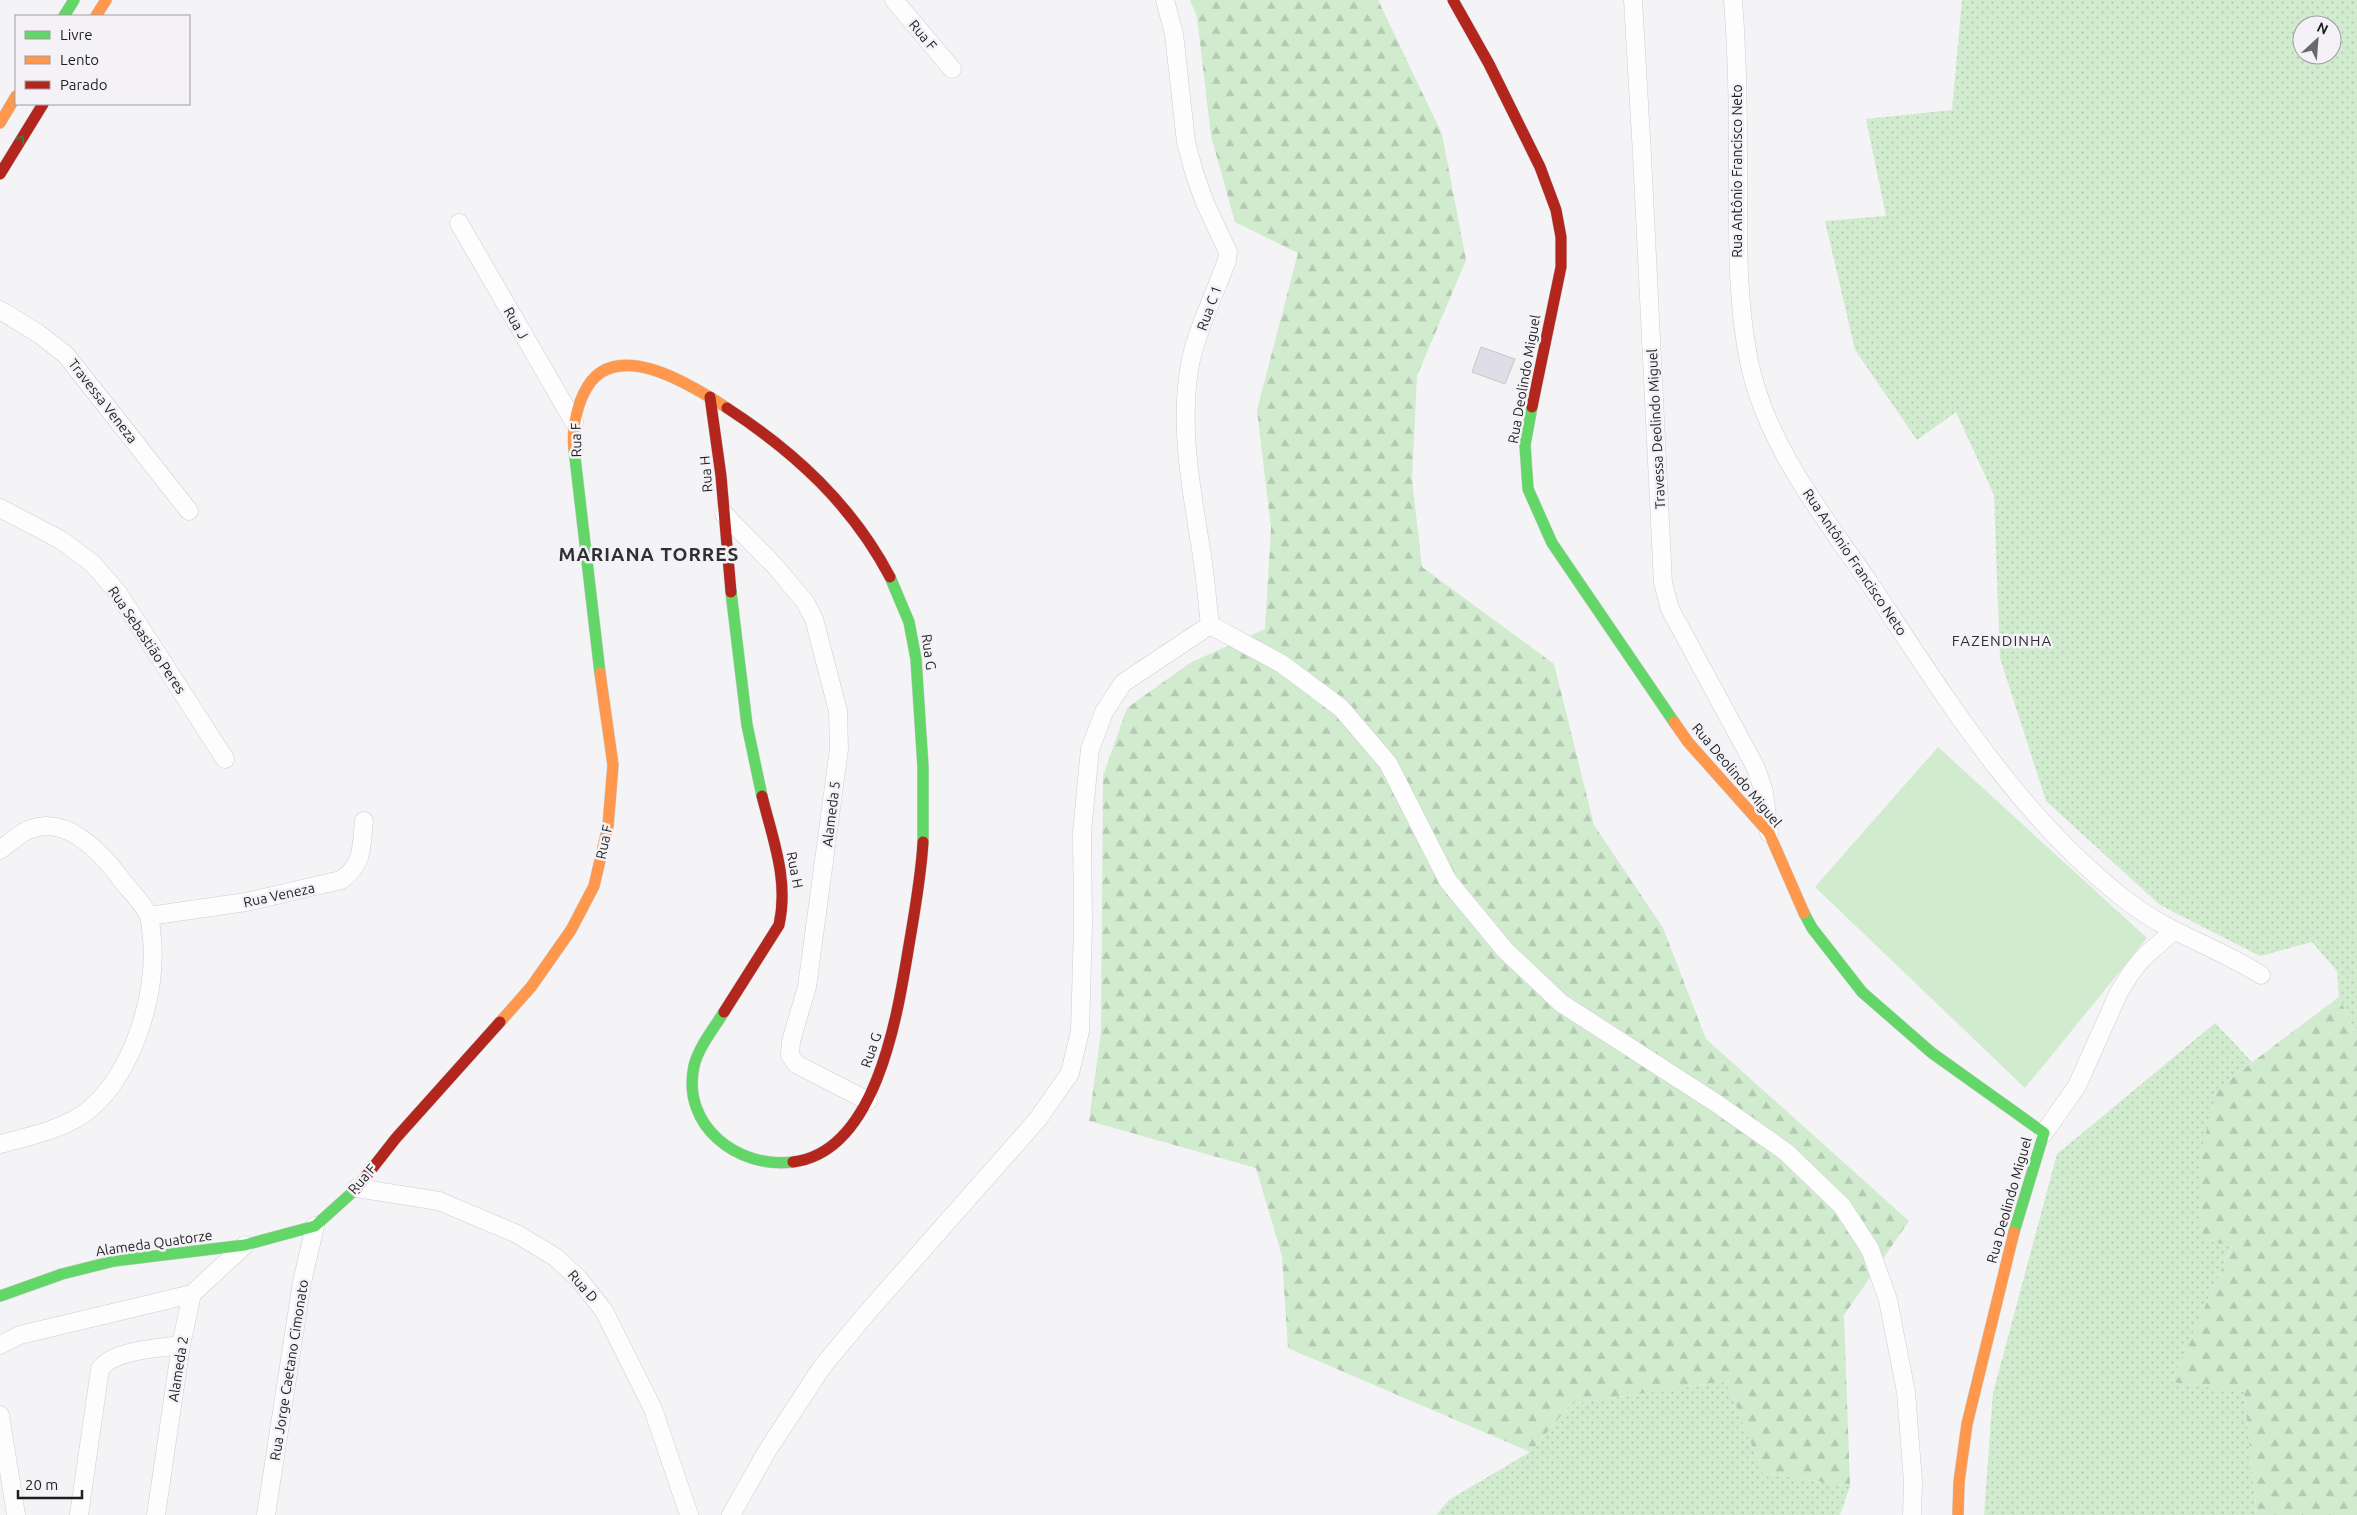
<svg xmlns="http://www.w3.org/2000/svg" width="2357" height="1515" font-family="Ubuntu,sans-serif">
<defs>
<pattern id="grass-dots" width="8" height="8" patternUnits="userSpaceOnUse" patternTransform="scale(1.25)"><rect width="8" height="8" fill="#d1ebcf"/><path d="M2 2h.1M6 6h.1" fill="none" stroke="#b3c9b1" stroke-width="1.8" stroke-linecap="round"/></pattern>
<pattern id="forest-firs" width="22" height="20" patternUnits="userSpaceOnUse" patternTransform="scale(1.25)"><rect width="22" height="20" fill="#d1ebcf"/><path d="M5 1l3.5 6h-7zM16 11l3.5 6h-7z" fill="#b3c9b1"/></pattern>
</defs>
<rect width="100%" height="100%" fill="#f4f3f5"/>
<g fill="url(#grass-dots)" fill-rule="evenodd">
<path d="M1962,0H2357V1038L2339,997L2337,971L2312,942L2260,956L2160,905L2046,801L2000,658L1994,495L1956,412L1917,440L1855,350L1825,221L1886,216L1866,119L1952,110ZM2302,25H2332V55H2302Z"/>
<path d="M2215,1023L2252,1062L2218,1088L2232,1245L2172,1382L2244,1392L2257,1515H1984L1993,1393L2057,1154Z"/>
<path d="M1726,1381L1763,1473L1850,1486L1840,1515H1436L1449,1500L1530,1452L1571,1404Z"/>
</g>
<g fill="url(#forest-firs)">
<path d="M1190,0H1378L1442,134L1466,260L1417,376L1412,479L1422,567L1554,664L1594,825L1663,928L1706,1039L1909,1221L1844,1315L1850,1486L1763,1473L1726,1381L1571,1404L1530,1452L1288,1348L1282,1256L1256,1168L1089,1121L1101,1032L1103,776L1127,708L1190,663L1265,629L1271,528L1257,410L1298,253L1235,222L1211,136L1197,17Z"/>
<path d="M2339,997L2357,1038V1515H2257L2244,1392L2171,1382L2232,1246L2200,1239L2201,1151L2218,1088Z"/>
</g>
<path fill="#d1ebcf" d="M1938,747L2147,938L2025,1088L1815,887Z"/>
<path fill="#dfdde8" stroke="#c7c6c8" d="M1481,347L1515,359L1505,384L1472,372Z"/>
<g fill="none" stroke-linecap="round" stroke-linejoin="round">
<defs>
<g id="street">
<path d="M894,0L952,69"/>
<path d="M1165,0L1174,34L1186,142L1194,172L1205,203L1228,252L1227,260C1216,291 1196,332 1190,364C1179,426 1191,488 1201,549C1205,574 1207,599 1210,625"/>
<path d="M1633,0L1642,155L1663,583L1670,609L1756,768L1764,792L1769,833"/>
<path d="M1733,0C1738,61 1738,123 1738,184C1738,243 1737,302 1749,361C1766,445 1823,515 1870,584C1946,698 2020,820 2131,904C2171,934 2219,948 2261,975"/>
<path d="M459,223L574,422"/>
<path d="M0,310L39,334L66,355L189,511"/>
<path d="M0,508L61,540L93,564L118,593L225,759"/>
<path d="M724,514L775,566L805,602L814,619L838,711L839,749L807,987L791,1041L790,1055L796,1064L868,1101"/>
<path d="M1210,625L1282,664L1341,708L1388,763L1448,881L1505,950L1561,1003L1716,1103L1786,1152L1842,1206L1870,1249L1888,1300L1906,1392L1913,1482L1912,1515"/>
<path d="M0,850C8,844 16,837 24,832C64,811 100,851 121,879C130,891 143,903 149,916C151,922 151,932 152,938C157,994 134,1070 91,1108C69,1128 28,1137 0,1144"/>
<path d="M149,916L246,902L341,880C364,864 361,847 364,821"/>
<path d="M2044,1133L2077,1086L2119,992L2131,973L2142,959L2173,931"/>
<path d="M357,1188L439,1201L517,1234L555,1257L578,1278L604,1311L653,1409L689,1515"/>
<path d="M0,1345L20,1335L192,1294"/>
<path d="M0,1415L16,1515"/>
<path d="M79,1515L100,1369C113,1350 159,1348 181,1345"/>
<path d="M156,1515L181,1345L192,1294L245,1245"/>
<path d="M266,1515L302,1282L315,1226"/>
<path d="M731,1515L767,1451L822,1367L866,1314L1038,1119L1070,1073L1080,1031L1083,925L1082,832L1090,749L1104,712L1123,683L1210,625"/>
</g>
<g id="fast">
<path d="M64,16L74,0"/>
<path d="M1532,407L1525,445L1528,489L1552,543L1674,722"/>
<path d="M574,449L600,673"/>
<path d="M890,577L909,622L916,659L923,767V842"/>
<path d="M731,592L747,725L762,796"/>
<path d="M1804,913L1812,928L1862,992L1932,1053L2044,1133L2014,1232"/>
<path d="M724,1012C714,1028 698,1048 694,1066C681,1126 738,1169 793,1162"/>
<path d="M0,1296L62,1274L114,1261L245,1245L315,1226L356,1189"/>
</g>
<g id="slow">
<path d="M96,16L106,0"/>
<path d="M0,123L16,96"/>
<path d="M574,449C572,431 576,409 584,393C611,334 690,384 727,408"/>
<path d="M1674,722L1688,742L1769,833L1804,913"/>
<path d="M500,1022L531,987L571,930L594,886L608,826L613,765L600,673"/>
<path d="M1958,1515L1959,1482L1967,1424L2014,1232"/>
</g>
<g id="jam">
<path d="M1453,0L1489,64L1540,167L1556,210L1561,237V267L1532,407"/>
<path d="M0,174L43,104"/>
<path d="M710,397L721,476L731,592"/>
<path d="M727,408C795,452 852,505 890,577"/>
<path d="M724,1012L779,925C789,880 773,840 762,796"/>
<path d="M793,1162C876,1152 897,1017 908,951C914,915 921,878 923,842"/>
<path d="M356,1189L396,1138L500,1022"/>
</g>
</defs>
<use href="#street" stroke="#cecdcf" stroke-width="19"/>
<use href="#fast" stroke="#cecdcf" stroke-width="12"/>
<use href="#slow" stroke="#cecdcf" stroke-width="12"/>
<use href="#jam" stroke="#cecdcf" stroke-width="12"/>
<use href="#street" stroke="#fdfdfe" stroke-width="18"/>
<use href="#fast" stroke="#63d668" stroke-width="11"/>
<use href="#slow" stroke="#ff974d" stroke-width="11"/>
<use href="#jam" stroke="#b3261e" stroke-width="11"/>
</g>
<defs><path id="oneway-chevron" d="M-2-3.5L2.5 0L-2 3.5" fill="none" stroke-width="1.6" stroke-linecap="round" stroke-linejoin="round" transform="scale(1.25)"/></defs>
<use stroke="#407a44" href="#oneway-chevron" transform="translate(21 139) rotate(-59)"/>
<g text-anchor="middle" stroke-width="5" stroke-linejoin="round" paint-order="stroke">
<g font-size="14" fill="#1e1e1f" stroke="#f4f2f6">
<text transform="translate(923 35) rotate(50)" y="5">Rua F</text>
<text transform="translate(1737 171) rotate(-90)" y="5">Rua Antônio Francisco Neto</text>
<text transform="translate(1209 308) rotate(-70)" y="5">Rua C 1</text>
<text transform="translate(516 323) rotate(60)" y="5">Rua J</text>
<text transform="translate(1524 379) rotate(-80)" y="5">Rua Deolindo Miguel</text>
<text transform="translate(103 401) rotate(52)" y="5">Travessa Veneza</text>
<text transform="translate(1656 429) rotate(-93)" y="5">Travessa Deolindo Miguel</text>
<text transform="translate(576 440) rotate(-91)" y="5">Rua F</text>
<text transform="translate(706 474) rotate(-95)" y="5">Rua H</text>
<text transform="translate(1855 562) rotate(56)" y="5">Rua Antônio Francisco Neto</text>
<text transform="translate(147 640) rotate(56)" y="5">Rua Sebastião Peres</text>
<text transform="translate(929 652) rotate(82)" y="5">Rua G</text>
<text transform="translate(1737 775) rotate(50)" y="5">Rua Deolindo Miguel</text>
<text transform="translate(831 814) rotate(-83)" y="5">Alameda 5</text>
<text transform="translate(604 842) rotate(-78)" y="5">Rua F</text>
<text transform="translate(795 870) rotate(79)" y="5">Rua H</text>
<text transform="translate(279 895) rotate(-12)" y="5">Rua Veneza</text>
<text transform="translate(871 1050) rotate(-71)" y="5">Rua G</text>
<text transform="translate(362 1179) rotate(-49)" y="5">Rua F</text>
<text transform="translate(2009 1200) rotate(-74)" y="5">Rua Deolindo Miguel</text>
<text transform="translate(154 1243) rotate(-8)" y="5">Alameda Quatorze</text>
<text transform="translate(583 1286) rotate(49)" y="5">Rua D</text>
<text transform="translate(178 1369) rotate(-81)" y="5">Alameda 2</text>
<text transform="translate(289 1370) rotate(-81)" y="5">Rua Jorge Caetano Cimonato</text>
</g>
<g font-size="15" letter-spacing="1" fill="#312f32" stroke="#f4f2f6">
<text x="2002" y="646">FAZENDINHA</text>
</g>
<g font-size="19" font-weight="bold" letter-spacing="1" fill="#312f32" stroke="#f4f2f6">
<text x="649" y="561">MARIANA TORRES</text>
</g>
</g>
<rect x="15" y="15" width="175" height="90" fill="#f4f2f6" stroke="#9e9da0"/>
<rect x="25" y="31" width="25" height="8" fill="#63d668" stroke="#9e9da0"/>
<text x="60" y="40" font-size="15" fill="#1e1e1f">Livre</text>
<rect x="25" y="56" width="25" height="8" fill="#ff974d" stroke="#9e9da0"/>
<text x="60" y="65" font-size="15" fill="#1e1e1f">Lento</text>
<rect x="25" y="81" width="25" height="8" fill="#b3261e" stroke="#9e9da0"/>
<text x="60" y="90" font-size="15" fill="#1e1e1f">Parado</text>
<g transform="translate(2317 40) rotate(26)"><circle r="24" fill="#f4f2f6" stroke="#9e9da0"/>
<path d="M0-4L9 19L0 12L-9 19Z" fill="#69696a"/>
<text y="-8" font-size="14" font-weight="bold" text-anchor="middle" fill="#1e1e1f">N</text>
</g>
<path d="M18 1490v8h64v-8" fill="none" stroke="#1e1e1f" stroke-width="2.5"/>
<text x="25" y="1490" font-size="15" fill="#1e1e1f" stroke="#f4f2f6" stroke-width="4" paint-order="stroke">20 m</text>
</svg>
